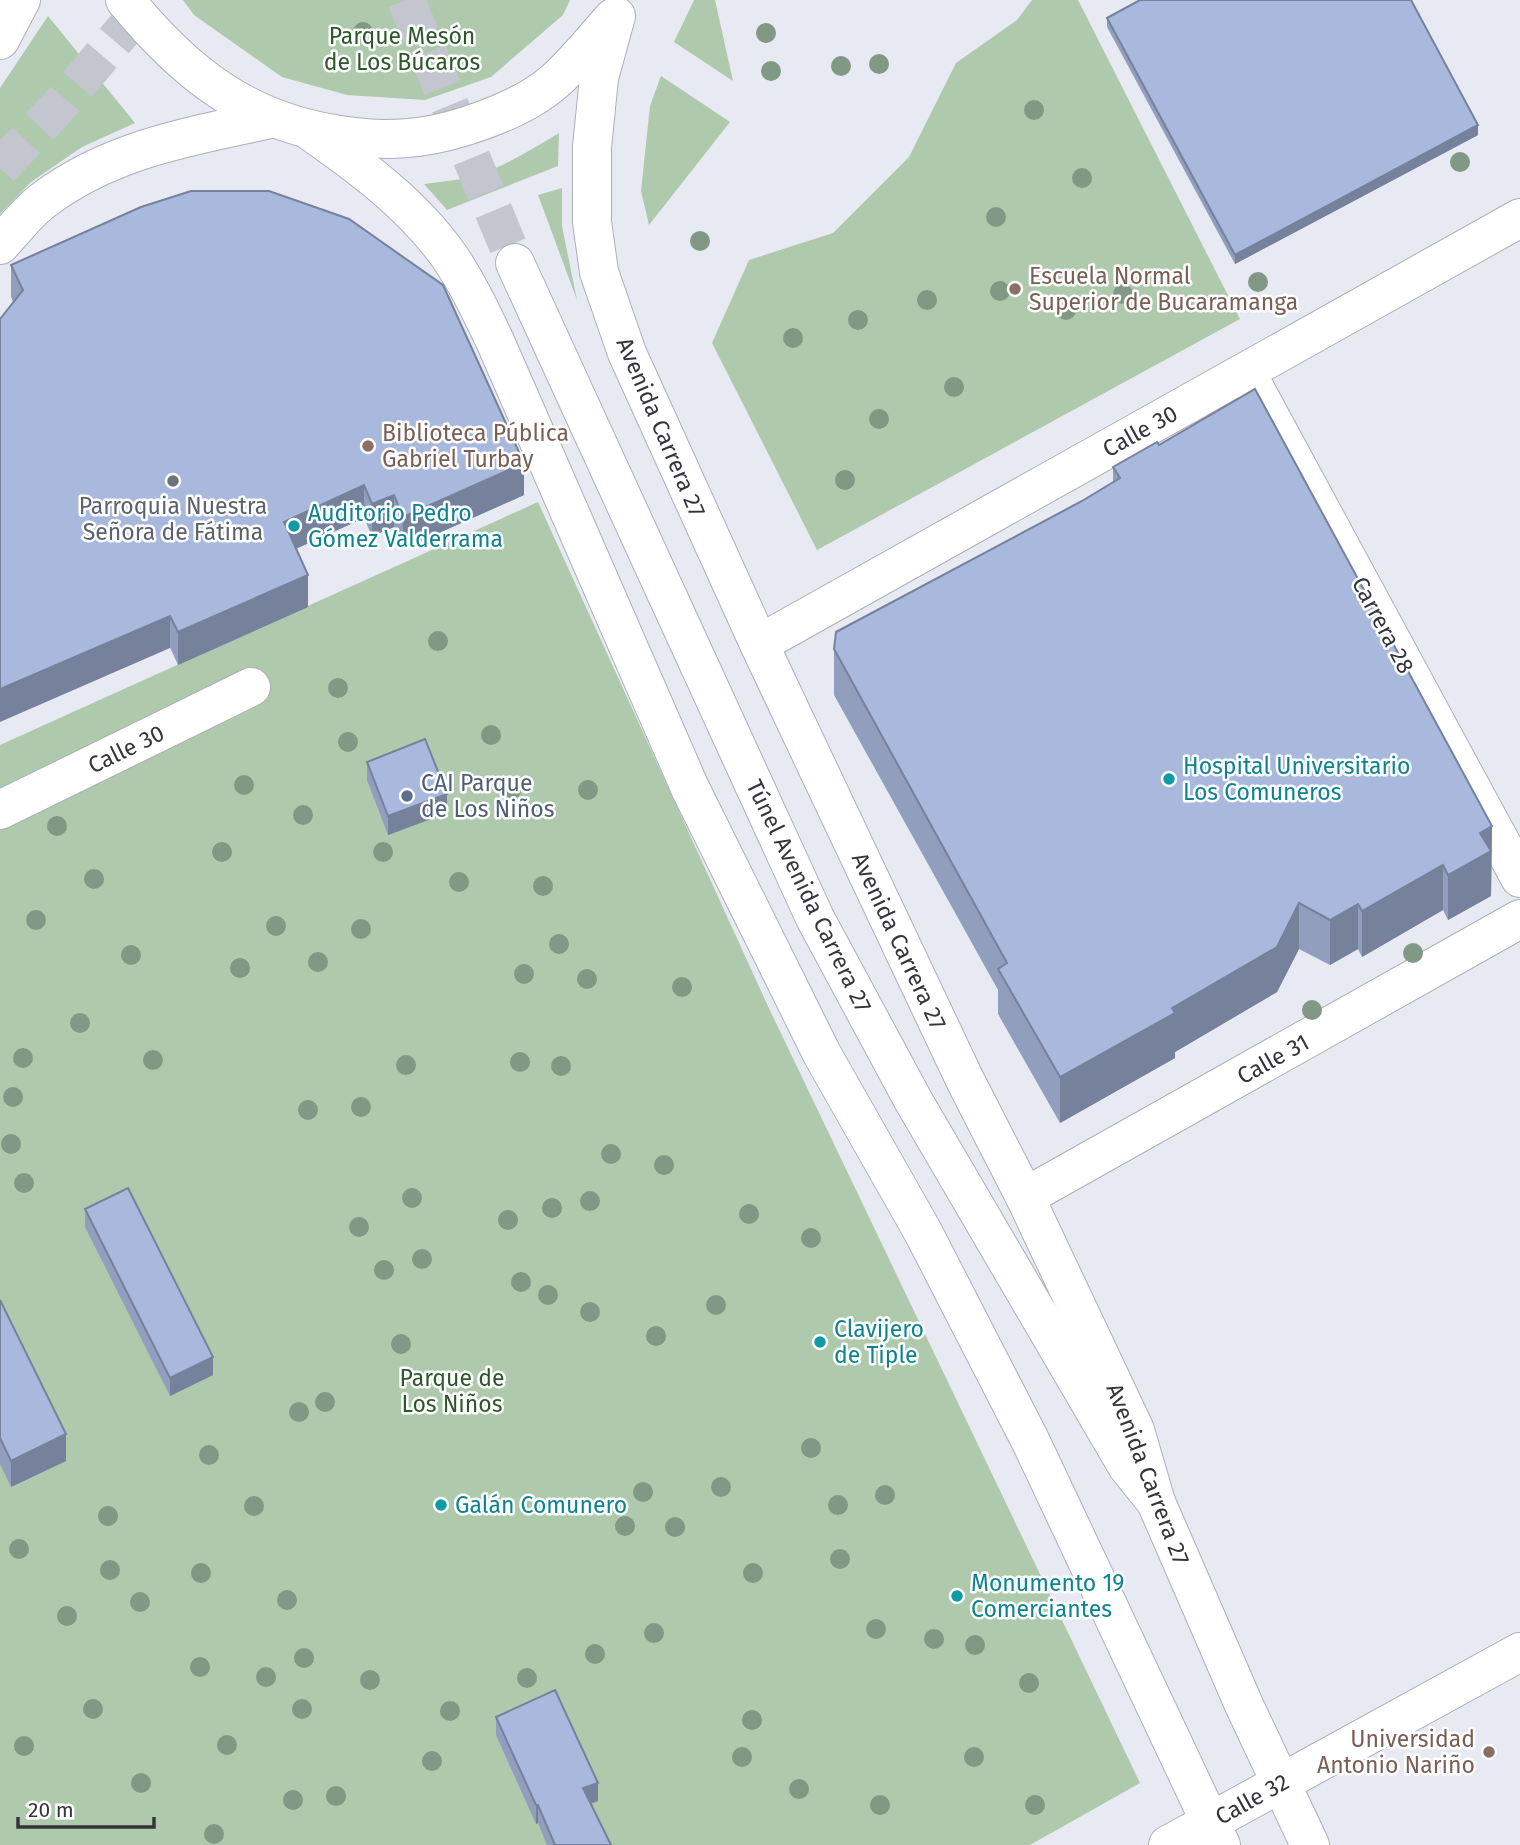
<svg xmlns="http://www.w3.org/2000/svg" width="1520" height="1845" font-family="'Fira Sans',sans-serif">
<rect width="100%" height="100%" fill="#e7eaf3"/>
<g fill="#afc9ac">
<path d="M183,0H570L563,15L491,77L425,100L347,95L282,77L194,15Z"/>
<path d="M694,0H715L733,81L674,42Z"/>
<path d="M1032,0H1078L1240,319L817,550L712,343L749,260L833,233L909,157L956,63L1017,20Z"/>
<path d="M48,16L135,123L82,147L31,182L0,214V88Z"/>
<path d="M661,76L730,122L649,225L641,191L650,106Z"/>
<path d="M559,133L558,166L447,210L424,184C437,182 450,181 463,179C498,171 529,151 559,133Z"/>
<path d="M562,188V226L577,300L538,195Z"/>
<path d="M538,502L766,1002L1140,1783L1030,1845H0V745Z"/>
</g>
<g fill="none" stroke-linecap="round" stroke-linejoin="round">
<g stroke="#c3c6ce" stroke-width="38" stroke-dasharray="38 19" stroke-linecap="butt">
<path d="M406,0L515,263"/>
<path d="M0,168L59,106L149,0"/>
</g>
<defs>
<g id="minor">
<path d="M1246,372L1520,878"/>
<path d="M759,644L1520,218"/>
<path d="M0,810L251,687"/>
<path d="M1025,1197L1520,919"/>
<path d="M1168,1845L1520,1652"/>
</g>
<g id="major">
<path d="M0,40L21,0"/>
<path d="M0,245C14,230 28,211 45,199C112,149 191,136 271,119"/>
<path d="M515,263L815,918L913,1100L1127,1466L1156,1502"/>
</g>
<g id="highway">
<path d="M125,0C185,73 245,121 340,135C384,142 423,140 466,126C497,116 530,103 555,81C576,62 594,39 613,18"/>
<path d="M616,16L599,78L592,147V222L599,272L627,353L759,644L965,1080L1025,1197L1135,1430L1156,1502L1244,1705L1310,1845"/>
<path d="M310,131C361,167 412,204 449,256C467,282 481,312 495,341L690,788L822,1054L923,1232L1031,1442L1221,1845"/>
</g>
</defs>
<use href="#minor" stroke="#acafb7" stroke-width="40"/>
<use href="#major" stroke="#acafb7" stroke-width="40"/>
<use href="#highway" stroke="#acafb7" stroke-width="40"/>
<use href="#minor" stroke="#fff" stroke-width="38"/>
<use href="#major" stroke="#fff" stroke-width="38"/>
<use href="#highway" stroke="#fff" stroke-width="38"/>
</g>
<g fill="#819984">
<circle cx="363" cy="32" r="10"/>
<circle cx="766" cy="33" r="10"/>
<circle cx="879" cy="64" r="10"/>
<circle cx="841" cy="66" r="10"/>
<circle cx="771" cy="71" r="10"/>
<circle cx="1034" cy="110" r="10"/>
<circle cx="1460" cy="162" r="10"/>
<circle cx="1082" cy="178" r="10"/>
<circle cx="996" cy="217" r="10"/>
<circle cx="700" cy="241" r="10"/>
<circle cx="1258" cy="282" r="10"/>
<circle cx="1000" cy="291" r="10"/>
<circle cx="1123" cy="294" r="10"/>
<circle cx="927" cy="300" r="10"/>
<circle cx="1066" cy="310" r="10"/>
<circle cx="858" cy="320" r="10"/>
<circle cx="793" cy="338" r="10"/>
<circle cx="954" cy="387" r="10"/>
<circle cx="879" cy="419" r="10"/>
<circle cx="845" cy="480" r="10"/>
<circle cx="438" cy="641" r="10"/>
<circle cx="338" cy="688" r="10"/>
<circle cx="491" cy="735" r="10"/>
<circle cx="348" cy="742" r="10"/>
<circle cx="244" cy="785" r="10"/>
<circle cx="511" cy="790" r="10"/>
<circle cx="588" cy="790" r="10"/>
<circle cx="303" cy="815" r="10"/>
<circle cx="57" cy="826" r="10"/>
<circle cx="222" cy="852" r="10"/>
<circle cx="383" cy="852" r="10"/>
<circle cx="94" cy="879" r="10"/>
<circle cx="459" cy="882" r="10"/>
<circle cx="543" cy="886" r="10"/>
<circle cx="36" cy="920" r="10"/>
<circle cx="276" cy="926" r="10"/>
<circle cx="361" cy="929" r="10"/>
<circle cx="559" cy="944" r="10"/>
<circle cx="1413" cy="953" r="10"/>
<circle cx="131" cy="955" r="10"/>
<circle cx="318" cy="962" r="10"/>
<circle cx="240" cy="968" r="10"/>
<circle cx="524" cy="974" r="10"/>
<circle cx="587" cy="979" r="10"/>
<circle cx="682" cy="987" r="10"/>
<circle cx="1312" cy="1010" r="10"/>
<circle cx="80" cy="1023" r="10"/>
<circle cx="23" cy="1058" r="10"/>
<circle cx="153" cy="1060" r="10"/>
<circle cx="520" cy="1062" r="10"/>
<circle cx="406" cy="1065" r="10"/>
<circle cx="561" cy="1066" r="10"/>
<circle cx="13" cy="1097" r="10"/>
<circle cx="361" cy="1107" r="10"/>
<circle cx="308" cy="1110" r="10"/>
<circle cx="11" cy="1144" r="10"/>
<circle cx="611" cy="1154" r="10"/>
<circle cx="664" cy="1165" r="10"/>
<circle cx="24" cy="1183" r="10"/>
<circle cx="412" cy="1198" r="10"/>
<circle cx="590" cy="1201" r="10"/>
<circle cx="552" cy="1208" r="10"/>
<circle cx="749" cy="1214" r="10"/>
<circle cx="508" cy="1220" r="10"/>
<circle cx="359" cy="1227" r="10"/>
<circle cx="811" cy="1238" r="10"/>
<circle cx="422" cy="1259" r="10"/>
<circle cx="384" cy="1270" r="10"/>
<circle cx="521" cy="1282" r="10"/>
<circle cx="548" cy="1295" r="10"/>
<circle cx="716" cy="1305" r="10"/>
<circle cx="590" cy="1312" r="10"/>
<circle cx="656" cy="1336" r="10"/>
<circle cx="401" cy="1344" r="10"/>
<circle cx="325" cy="1402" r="10"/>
<circle cx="299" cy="1412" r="10"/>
<circle cx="811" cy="1448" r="10"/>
<circle cx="209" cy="1455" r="10"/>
<circle cx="721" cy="1487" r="10"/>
<circle cx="643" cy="1492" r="10"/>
<circle cx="885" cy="1495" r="10"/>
<circle cx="838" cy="1505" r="10"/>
<circle cx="254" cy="1506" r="10"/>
<circle cx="108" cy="1516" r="10"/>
<circle cx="625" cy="1526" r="10"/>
<circle cx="675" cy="1527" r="10"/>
<circle cx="19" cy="1549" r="10"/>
<circle cx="840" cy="1559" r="10"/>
<circle cx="110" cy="1570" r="10"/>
<circle cx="201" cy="1573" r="10"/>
<circle cx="753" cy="1573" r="10"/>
<circle cx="287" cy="1600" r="10"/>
<circle cx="140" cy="1602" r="10"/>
<circle cx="67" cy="1616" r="10"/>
<circle cx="876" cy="1629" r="10"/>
<circle cx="654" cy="1633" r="10"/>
<circle cx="934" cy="1639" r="10"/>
<circle cx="975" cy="1645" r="10"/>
<circle cx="595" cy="1654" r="10"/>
<circle cx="304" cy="1658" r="10"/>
<circle cx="200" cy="1667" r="10"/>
<circle cx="266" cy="1677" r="10"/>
<circle cx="527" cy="1678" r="10"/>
<circle cx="370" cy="1680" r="10"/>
<circle cx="1029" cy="1683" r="10"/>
<circle cx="93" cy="1709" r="10"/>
<circle cx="302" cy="1709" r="10"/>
<circle cx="450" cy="1711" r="10"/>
<circle cx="752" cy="1720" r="10"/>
<circle cx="227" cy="1745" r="10"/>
<circle cx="24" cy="1746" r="10"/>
<circle cx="742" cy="1757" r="10"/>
<circle cx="974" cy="1757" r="10"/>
<circle cx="432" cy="1761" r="10"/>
<circle cx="141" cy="1783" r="10"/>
<circle cx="799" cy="1789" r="10"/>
<circle cx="336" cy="1796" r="10"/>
<circle cx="293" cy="1800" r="10"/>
<circle cx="880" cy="1805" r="10"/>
<circle cx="1035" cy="1805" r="10"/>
<circle cx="214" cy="1834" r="10"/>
</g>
<g fill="#919ebe">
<path d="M1107,18L1478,135L1235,264L1107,27Z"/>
<path d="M11,265L524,495L403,549L394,527L372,536L364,518L296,549L308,607L178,665L11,297Z"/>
<path d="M1159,445L1492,826L1491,896L1448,920L1443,910L1362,957L1358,949L1330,965L1299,949L1277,992L1175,1052V1058L1060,1123L998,1014V990L834,695V649L1113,482V467Z"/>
<path d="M367,762L447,813L388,835L367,780Z"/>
<path d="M85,1209L213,1375L170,1396L85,1227Z"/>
<path d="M0,1300L66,1461L11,1487L0,1464Z"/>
<path d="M496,1717L598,1801L591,1804L611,1845H547L538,1823L536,1824L496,1735Z"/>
</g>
<g fill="#76819b">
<path d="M1478,125V135L1235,264V255Z"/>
<path d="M524,463V495L403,549V517Z"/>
<path d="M364,485V518L284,554V522Z"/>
<path d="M394,495V527L372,536V504Z"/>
<path d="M308,575V607L178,665V632Z"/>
<path d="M170,616V648L0,722V689Z"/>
<path d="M447,794V813L388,835V816Z"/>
<path d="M1492,826L1491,896L1448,920V875L1480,833Z"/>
<path d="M1443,865V910L1362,957V911Z"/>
<path d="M1299,903V949L1277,992L1175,1052V1058L1060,1123V1077L1172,1008Z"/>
<path d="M1358,904V949L1330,965V920Z"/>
<path d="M213,1357V1375L170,1396V1378Z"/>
<path d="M66,1434V1461L11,1487V1461Z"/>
<path d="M598,1783V1801L583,1806V1788Z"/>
<path d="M536,1805H538V1823L536,1824Z"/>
</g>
<g fill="#a9b8dd" stroke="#76819b" stroke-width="2">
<path d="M1140,0H1411L1478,125L1235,255L1107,18Z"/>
<path d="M191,191H269L349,219L443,285L524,463L403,517L394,495L372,504L364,485L284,522L308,575L178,632L170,616L0,689V319L23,290L11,265L141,207Z"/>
<path d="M1255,389L1492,826L1480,833L1491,851L1448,875L1443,865L1362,911L1358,904L1330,920L1299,903L1277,947L1172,1008L1175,1013L1060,1077L998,969L1007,963L834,649L836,632L1082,501L1120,478L1113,467L1157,442L1159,445Z"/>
<path d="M425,739L447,794L388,816L367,762Z"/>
<path d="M128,1188L213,1357L170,1378L85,1209Z"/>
<path d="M0,1300L66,1434L11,1461L0,1438Z"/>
<path d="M555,1690L598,1783L583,1788L611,1845H555L538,1805H536L496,1717Z"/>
</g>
<g fill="#8d6e63" stroke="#fff" stroke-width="2.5">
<circle cx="1015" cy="289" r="7"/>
<circle cx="368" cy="446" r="7"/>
<circle cx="1489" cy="1752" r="7"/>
</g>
<circle fill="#6b7280" stroke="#fff" stroke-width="2.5" cx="173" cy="481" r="7"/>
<g fill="#0f9aa8" stroke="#fff" stroke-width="2.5">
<circle cx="294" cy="526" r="7"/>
<circle cx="1169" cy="779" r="7"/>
<circle cx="820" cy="1342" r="7"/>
<circle cx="441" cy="1505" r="7"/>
<circle cx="957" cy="1596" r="7"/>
</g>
<circle fill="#5c6f8a" stroke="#fff" stroke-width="2.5" cx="407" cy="796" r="7"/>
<g text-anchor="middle" stroke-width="5" stroke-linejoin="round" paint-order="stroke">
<g font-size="23" fill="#2d572a" stroke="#fff">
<text x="402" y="44">Parque Mesón<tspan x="402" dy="26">de Los Búcaros</tspan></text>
<text x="452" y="1386">Parque de<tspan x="452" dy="26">Los Niños</tspan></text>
</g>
<g font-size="23" fill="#785e54" stroke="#fff" text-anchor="start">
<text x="1029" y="284">Escuela Normal<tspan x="1029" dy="26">Superior de Bucaramanga</tspan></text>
<text x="382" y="441">Biblioteca Pública<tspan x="382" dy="26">Gabriel Turbay</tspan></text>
<text x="1475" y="1747" text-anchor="end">Universidad<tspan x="1475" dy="26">Antonio Nariño</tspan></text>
</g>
<g font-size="23" fill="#343538" stroke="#fff">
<text transform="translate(661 427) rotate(67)" y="8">Avenida Carrera 27</text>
<text transform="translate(1140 431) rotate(-29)" y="8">Calle 30</text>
<text transform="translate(1383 625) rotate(62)" y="8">Carrera 28</text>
<text transform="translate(126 749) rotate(-26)" y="8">Calle 30</text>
<text transform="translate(809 896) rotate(64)" y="8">Túnel Avenida Carrera 27</text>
<text transform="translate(899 941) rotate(65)" y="8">Avenida Carrera 27</text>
<text transform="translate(1273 1059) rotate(-29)" y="8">Calle 31</text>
<text transform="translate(1148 1474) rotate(69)" y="8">Avenida Carrera 27</text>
<text transform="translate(1252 1799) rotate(-29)" y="8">Calle 32</text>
</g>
<g font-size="23" fill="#5b616d" stroke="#fff">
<text x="173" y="514">Parroquia Nuestra<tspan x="173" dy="26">Señora de Fátima</tspan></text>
</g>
<g font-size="23" fill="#0d838f" stroke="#fff" text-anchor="start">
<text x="308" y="521">Auditorio Pedro<tspan x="308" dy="26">Gómez Valderrama</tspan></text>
<text x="1183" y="774">Hospital Universitario<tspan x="1183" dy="26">Los Comuneros</tspan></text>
<text x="834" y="1337">Clavijero<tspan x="834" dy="26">de Tiple</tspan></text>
<text x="455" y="1513">Galán Comunero</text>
<text x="971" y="1591">Monumento 19<tspan x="971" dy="26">Comerciantes</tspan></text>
</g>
<g font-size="23" fill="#4e5e75" stroke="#fff" text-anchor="start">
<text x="421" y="791">CAI Parque<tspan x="421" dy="26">de Los Niños</tspan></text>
</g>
</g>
<path d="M18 1817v10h136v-10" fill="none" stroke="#343538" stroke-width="3.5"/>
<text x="28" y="1817" font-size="21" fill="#343538" stroke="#ffffff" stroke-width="5" paint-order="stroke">20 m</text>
</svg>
